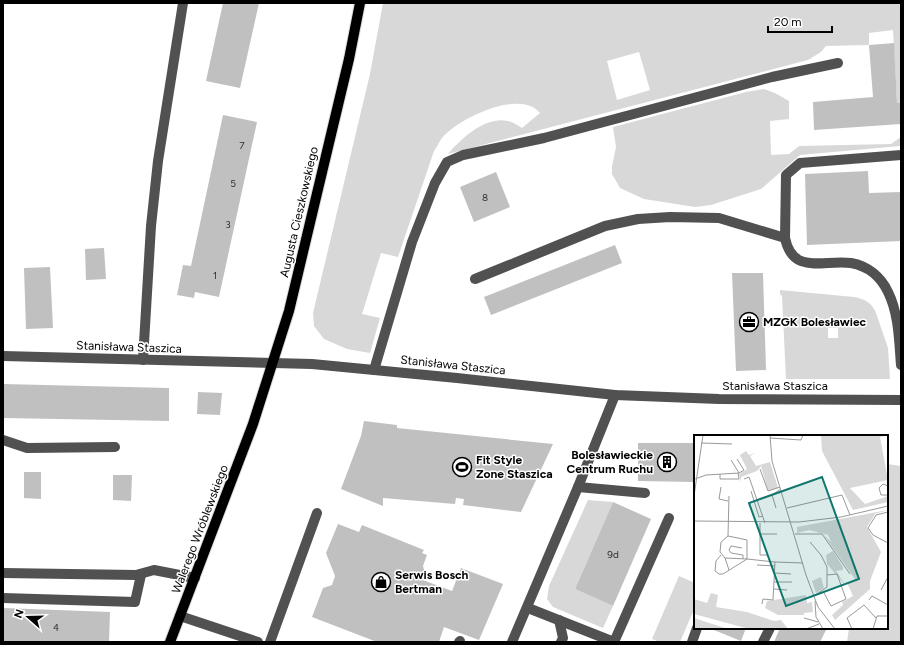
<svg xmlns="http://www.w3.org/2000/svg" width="904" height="645" font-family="Figtree,sans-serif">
<rect width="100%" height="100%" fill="#fff"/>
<g fill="#d8d8d8" fill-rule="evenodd">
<path d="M383,3H901V103H897L893,30L869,33V45L826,46L821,52L808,60L448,154C461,139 485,116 508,121C513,122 517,125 522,128L540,113C537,110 534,107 530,106C507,96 457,120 442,138C439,142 437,147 434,151L398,257L381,253L362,314L380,318L370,353L347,349L324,339L314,326L313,313L370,74ZM639,52L650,90L617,100L607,61Z"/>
<path d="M764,89L775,93L789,101V119L770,121L771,155L789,154L799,146L891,144L901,137V145L900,146L800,155L761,189L711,205L695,207L644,199L620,188L612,174V166L616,147L613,127L746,92Z"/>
<path d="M780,290L854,297C865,299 872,303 876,313L888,348L890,379H786L782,296L780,294ZM838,328V338H828V328Z"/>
<path d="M887,464L901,466V642H847L849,628H887Z"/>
<path d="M588,500L613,502L575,589L613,606L603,628L553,607L547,599L549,586Z"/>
<path d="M679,576L695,583V607L680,642H660L652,639Z"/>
</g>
<g fill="#c0c0c0">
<path d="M223,3H259L240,88L206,81Z"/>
<path d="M894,43L897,103H901V124L814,130L813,102L873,97L869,45Z"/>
<path d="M223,115L257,122L219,297L195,292L194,298L177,295L183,265L191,266Z"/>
<path d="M868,171L869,193L901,192V241L807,245L805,174Z"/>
<path d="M496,172L510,207L474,222L460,187Z"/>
<path d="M615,245L622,263L491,315L484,297Z"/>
<path d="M104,248L106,279L86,280L85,249Z"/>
<path d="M50,267L53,328L26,329L24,268Z"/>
<path d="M732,273H763L766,370L736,371Z"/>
<path d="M3,384L169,388V421L3,418Z"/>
<path d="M198,392L222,393L220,415L197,414Z"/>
<path d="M364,421L397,425V428L553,444L521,512L463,505L464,499L456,498L455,504L383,498V506L341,489L361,436Z"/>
<path d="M638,443H695V482L638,481Z"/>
<path d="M24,472H41V499L24,498Z"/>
<path d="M113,475H132L131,501L113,500Z"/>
<path d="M613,502L651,519L613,606L575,589Z"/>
<path d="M338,524L359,532L362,525L424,550L422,553L427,555L423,566L425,573L423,580L452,591L461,568L503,584L479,640L444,627L439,642H377L312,617L323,588L332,585L335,576L326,553Z"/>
<path d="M3,608L110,612L109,642H3Z"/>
<path d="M709,628H746L741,641Z"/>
<path d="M780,628H827L820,642H774Z"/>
</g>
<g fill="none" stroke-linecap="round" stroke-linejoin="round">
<defs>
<path id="major" d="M170,642L253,424L289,311L349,59L360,3"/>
</defs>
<use href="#major" stroke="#dbdbdb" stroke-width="12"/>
<g stroke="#515151" stroke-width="10">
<path d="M785,238L786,175L800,163L901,155"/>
<path d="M475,279L605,226L638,219L670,217L719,218L785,238C793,276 824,259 851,263C868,266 881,277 888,292C899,314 899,341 901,365"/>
<path d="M3,356L312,364L457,378L615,395L719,399L901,400"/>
<path d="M143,360L151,226L158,161L183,3"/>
<path d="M374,370L412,242L435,183L447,162L463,155L544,138L772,77L838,63"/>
<path d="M3,440L27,448L115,447"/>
<path d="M578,487L645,493"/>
<path d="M3,573L136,575L154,570L195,578"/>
<path d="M3,598L135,602L141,575"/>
<path d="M528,608L614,642"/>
<path d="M180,616L258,642"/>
<path d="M559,620L563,638L561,642"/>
<path d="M270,642L317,513"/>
<path d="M459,642L460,641"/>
<path d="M512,642L578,487L615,395"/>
<path d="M614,642L669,518"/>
<path d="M692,642L697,628"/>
<path d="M763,642L770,628"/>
</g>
<use href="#major" stroke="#000" stroke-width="10"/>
</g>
<defs>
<symbol id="office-ring" viewBox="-11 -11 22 22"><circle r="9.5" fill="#fff" stroke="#000" stroke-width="1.5"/><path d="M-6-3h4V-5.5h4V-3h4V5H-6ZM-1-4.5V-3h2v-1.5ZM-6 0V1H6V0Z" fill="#000"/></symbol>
<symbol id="building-ring" viewBox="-11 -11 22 22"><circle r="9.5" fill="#fff" stroke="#000" stroke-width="1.5"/><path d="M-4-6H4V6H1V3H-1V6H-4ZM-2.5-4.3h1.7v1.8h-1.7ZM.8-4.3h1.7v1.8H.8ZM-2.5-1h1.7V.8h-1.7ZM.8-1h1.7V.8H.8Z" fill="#000"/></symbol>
<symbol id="stadium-ring" viewBox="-11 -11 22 22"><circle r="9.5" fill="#fff" stroke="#000" stroke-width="1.5"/><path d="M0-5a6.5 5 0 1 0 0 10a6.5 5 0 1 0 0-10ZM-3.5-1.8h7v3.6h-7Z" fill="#000"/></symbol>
<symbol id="shop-ring" viewBox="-11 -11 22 22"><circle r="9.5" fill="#fff" stroke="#000" stroke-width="1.5"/><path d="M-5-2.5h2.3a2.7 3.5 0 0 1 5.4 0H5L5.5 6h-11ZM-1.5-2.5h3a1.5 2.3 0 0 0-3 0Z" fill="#000"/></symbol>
</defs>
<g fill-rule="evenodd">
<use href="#office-ring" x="738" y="311" width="22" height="22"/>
<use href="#building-ring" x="656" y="451" width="22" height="22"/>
<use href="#stadium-ring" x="451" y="456" width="22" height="22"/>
<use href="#shop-ring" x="370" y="571" width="22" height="22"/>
</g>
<g text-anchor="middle" stroke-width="3" stroke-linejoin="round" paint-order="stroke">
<g font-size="10" fill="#303030">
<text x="242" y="149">7</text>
<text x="233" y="187">5</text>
<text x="485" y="201">8</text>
<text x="228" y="228">3</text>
<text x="215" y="279">1</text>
<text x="613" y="558">9d</text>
<text x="56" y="631">4</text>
</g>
<g font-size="12" fill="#000" stroke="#fff">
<text transform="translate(299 212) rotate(-77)" y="4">Augusta Cieszkowskiego</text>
<text transform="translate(129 347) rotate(2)" y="4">Stanisława Staszica</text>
<text transform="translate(453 365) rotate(6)" y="4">Stanisława Staszica</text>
<text x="775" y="390">Stanisława Staszica</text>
<text transform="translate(200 529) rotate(-69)" y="4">Walerego Wróblewskiego</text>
</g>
<g font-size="12" font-weight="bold" fill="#000" stroke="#fff" text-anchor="start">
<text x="763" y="326">MZGK Bolesławiec</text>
<text x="653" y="459" text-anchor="end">Bolesławieckie<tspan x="653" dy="14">Centrum Ruchu</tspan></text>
<text x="476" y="464">Fit Style<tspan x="476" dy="14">Zone Staszica</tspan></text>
<text x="395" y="579">Serwis Bosch<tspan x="395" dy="14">Bertman</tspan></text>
</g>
</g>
<g transform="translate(694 435)">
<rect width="194" height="194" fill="#fff"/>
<path d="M127,0H194L186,2L194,45L156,53L171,69L194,61V67L159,75L128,16ZM52,16L55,20L61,18L56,21L62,31L76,27L84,53L74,56L67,31L63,36L47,42V48L45,39L53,34L46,20ZM194,75L181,79L173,92L187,117L176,146V154L141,185L138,180L149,170L148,167L159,161L153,148L161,144L129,99L137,107L134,100L115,95L103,98V92ZM139,116L149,132V135L142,136L152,151L133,129L132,120ZM127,142L130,153L122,158L118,146ZM17,158L24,160L22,172L53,177L80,186L87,185L94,194H55L0,179V164L13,168ZM112,160L113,168L118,167L119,177L110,178V180H84L71,173L73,166ZM0,183L3,184L34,194H0Z" fill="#d8d8d8"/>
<path fill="none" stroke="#999" stroke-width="1" d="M76,0L78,26L112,140L124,172L141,194M76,3L107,5L109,0M7,8L38,9M37,25L45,38M66,34L74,56L86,52M26,39V44H45L44,38M1,44L12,40L45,38L50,35L43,24M50,44L55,42L71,88M194,51L189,49L185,53L187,60H194M27,52L25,64L34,66M57,56L65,82L69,81M0,61L9,0M82,73L78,60L87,54M93,73L148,60L156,80M194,77L182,80L174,93L179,100L194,108M0,86L105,87L147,82L194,71M66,88V120H74M66,99H83M101,99H128L156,139M34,101L35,61M116,107L127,120L133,132V152L120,161M48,113L37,111L35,115L37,118L49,120V124M27,120L22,126L21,136L25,139H29L53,124V105L39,102L34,101L27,107L26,117L31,123L53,124L81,127L109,128M31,123L35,135M63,130L81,131M81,138L97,139M80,147H98M80,154L93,155M187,155L194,142M129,156L137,171L152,164L143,139L133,140M175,165L178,161L194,170M121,166L122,182L129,194M68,169L69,164L79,165L81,127M110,183L124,187M112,194L125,189M158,194L153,183L170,170L182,183M179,194L183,181H194"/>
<path fill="#0f766e" fill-opacity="0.15" stroke="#0f766e" stroke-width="2" d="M128,42L165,144L92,171L55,68Z"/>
<rect width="194" height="194" fill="none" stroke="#000" stroke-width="2"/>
</g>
<rect width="904" height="645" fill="none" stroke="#000000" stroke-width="8"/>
<g transform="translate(28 617) rotate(290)" stroke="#ffffff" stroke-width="3" paint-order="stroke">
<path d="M0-3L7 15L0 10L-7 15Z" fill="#000000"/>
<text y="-6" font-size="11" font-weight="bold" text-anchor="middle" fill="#000000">N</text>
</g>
<path d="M768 26v6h64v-6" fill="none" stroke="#000000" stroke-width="2"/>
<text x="774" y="26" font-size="12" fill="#000000" stroke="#ffffff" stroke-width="3" paint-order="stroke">20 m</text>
</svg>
